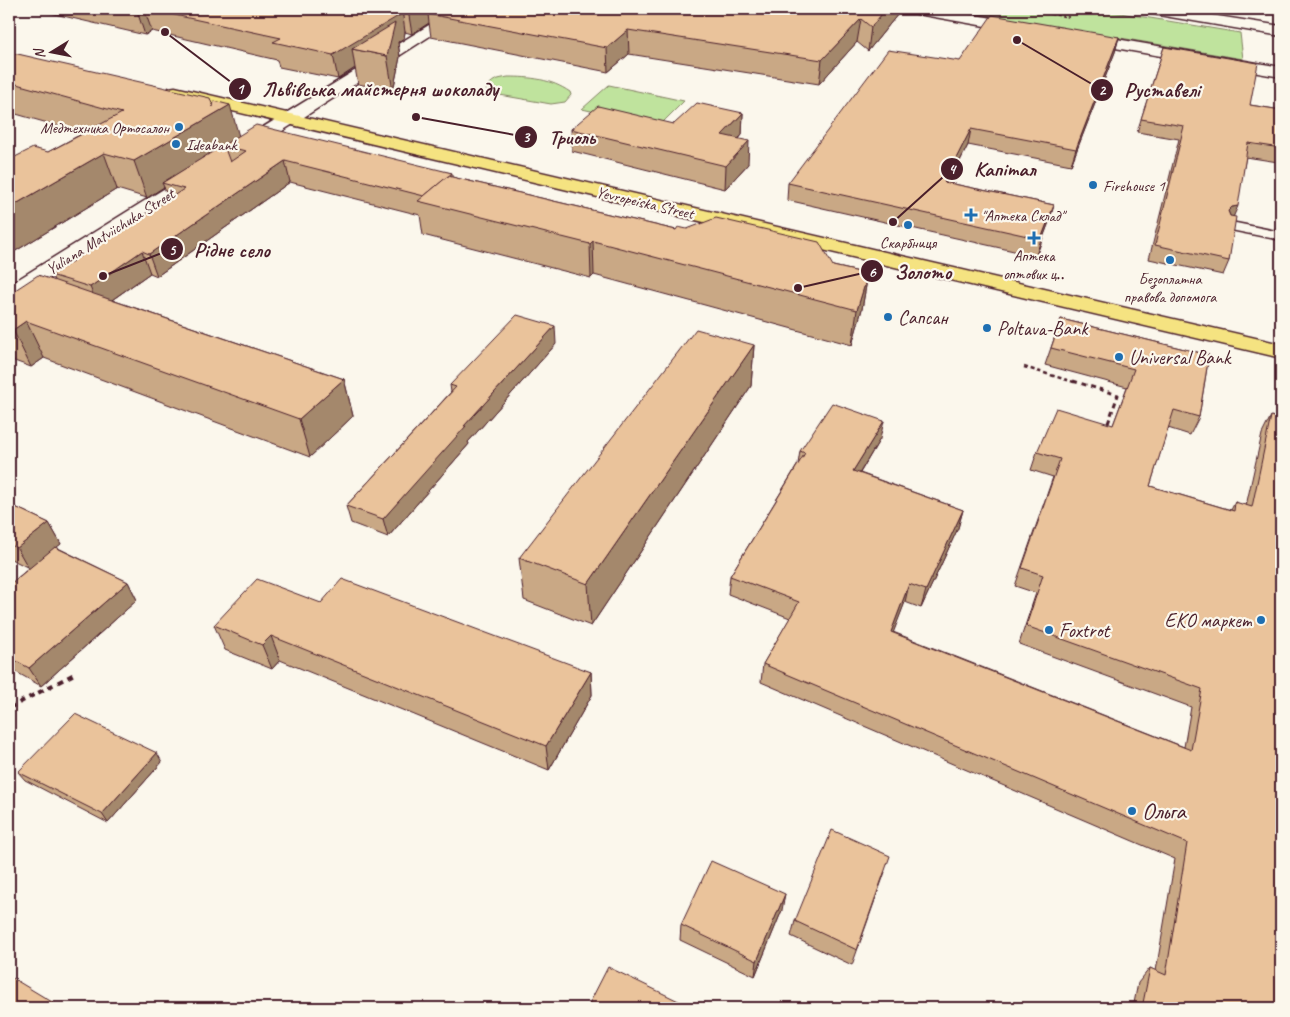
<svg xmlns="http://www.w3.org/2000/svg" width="1290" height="1017" font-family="Caveat,sans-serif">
<rect width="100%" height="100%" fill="#fbf7ec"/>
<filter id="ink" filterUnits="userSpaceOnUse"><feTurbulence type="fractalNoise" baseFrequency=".02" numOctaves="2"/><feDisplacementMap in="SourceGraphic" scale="10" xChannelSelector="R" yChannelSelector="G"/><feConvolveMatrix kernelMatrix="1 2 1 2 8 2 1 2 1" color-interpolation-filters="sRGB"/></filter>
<g filter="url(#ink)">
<g fill="#bfe39d" stroke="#848164">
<path d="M951,9H1096L1240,33L1243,59Z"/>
<path d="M508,77C531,77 551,79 570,92L571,95L565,102L551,104L494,94L486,90C491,79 498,79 508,77Z"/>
<path d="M609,85L684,101L659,126L582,109Z"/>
</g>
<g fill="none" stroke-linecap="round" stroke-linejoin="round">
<defs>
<path id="service" d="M1231,222L1281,232V240L1226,229L1224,226L1226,223Z"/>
<g id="minor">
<path d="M905,9H937L1024,23L1029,25L1032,28L1029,31L1024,33L912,13L907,12Z"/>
<path d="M1140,9H1173L1281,26V36L1147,13L1142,12Z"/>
<path d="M1081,33L1281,67V77L1075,41L1073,38L1075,35Z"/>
</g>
<g id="tertiary">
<path d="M455,9H472L248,153L241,155L234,153L232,149L234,145Z"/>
<path d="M198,170L205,172L208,176L205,180L17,299L9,301V285L191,172Z"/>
</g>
<path id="primary" d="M175,87L1281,344V358L169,96L167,92L169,88Z"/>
</defs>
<use href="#service" stroke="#4a1f2b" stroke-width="3"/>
<use href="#minor" stroke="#4a1f2b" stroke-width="3"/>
<use href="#tertiary" stroke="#4a1f2b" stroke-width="3"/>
<use href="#primary" stroke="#4a1f2b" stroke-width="3"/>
<path stroke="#4a1f2b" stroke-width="2" stroke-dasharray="3 2.5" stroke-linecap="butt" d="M1045,13L1069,17"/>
<g stroke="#4a1f2b" stroke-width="2.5" stroke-dasharray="4 3" stroke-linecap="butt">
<path d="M1277,290L1281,293"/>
<path d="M1024,367L1077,383"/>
</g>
<path stroke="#4a1f2b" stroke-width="3" stroke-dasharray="5 4" stroke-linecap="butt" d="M1073,381L1118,395L1107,426"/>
<path stroke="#4a1f2b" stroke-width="4" stroke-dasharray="6 5" stroke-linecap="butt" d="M9,708L76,673"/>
<use href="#service" fill="#fbf7ec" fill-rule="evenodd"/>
<use href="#minor" fill="#fbf7ec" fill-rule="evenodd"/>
<use href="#tertiary" fill="#fbf7ec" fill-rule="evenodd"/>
<use href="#primary" fill="#f5e381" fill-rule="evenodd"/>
</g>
<g fill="#c9a885" stroke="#4a1f2b">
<path d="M33,9H902L868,51L857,42L819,84L629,54L608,72L431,37L429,23L412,34L405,32L404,38L398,42L400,57L393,91L358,84L355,68L338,79L279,67L277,60L152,31L145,35Z"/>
<path d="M1119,37L1115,52L1071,165L968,145L949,183L1054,205L1049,222L1036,256L787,200L788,183L960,61Z"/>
<path d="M1164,47L1250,105L1281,110V155L1278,162L1246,157L1233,217L1229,261L1223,275L1149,259L1179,139L1137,132Z"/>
<path d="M9,52L213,107L239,136L452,173V177L676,230L868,274L862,309L852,345L594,275L591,278L423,235L420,215L290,182L157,276L150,273L112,300L344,379L353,416L310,457L44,358L31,367L9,359V294L54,280L51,275L168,199L164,187L147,198L117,189L9,255V160L48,152L83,133L9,112Z"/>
<path d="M743,113L742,135L739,139L748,164L725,189L572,151L571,129L674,124Z"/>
<path d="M1061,319L1209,355L1199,417L1190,435L1168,428L1150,486L1231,510L1235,502L1246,506L1262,434L1271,416L1278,1008H1133L1138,983L1150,968L1156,971L1175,859L761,682L763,664L790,618L728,594L730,576L798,464L800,451L880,439L860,473L963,510L958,528L921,608L905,602L893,632L1184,747L1191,707L1019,644L1036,593L1015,586L1053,477L1031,470L1037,452L1113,425L1127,387L1045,365Z"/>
<path d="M556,344L468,442L469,444L388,537L351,523L346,506L451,392L450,385Z"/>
<path d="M754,345L751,386L591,626L524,600L519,558Z"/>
<path d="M9,504L49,523L61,544L56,547L128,582L137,600L41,686L9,668V585L29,568L9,558Z"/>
<path d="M321,603L591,672L592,695L549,770L280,660L272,669L225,650L214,625Z"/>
<path d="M162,762L108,823L25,780L18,772Z"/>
<path d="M885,872L852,965L791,936L795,921Z"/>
<path d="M782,910L755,976L680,940L681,925Z"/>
</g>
<g fill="#a4886c" stroke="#4a1f2b">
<path d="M143,9H144L152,31L145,35L137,11Z"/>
<path d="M402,9L405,32L404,38L398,42L400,57L393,91L387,56L352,49L355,68L338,79L333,55Z"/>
<path d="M411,9H452L428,14L429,23L412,34L408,10Z"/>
<path d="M886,9H902L868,51L871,27Z"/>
<path d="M861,19L857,42L819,84L822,60Z"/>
<path d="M628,30L629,54L608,72L607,48Z"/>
<path d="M1119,37L1115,52L1071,165L1076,149Z"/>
<path d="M230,105L240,140L224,146L162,183L164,187L147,198L134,161Z"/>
<path d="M743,113L742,135L721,157L722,135Z"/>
<path d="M971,129L968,145L941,198L944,182Z"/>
<path d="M749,141L748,164L725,189L726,166Z"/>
<path d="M104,153L117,189L9,255V208Z"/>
<path d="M285,161L290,182L157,276L149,254Z"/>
<path d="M1054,205L1049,222L1036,256L1041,239Z"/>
<path d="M1238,206L1232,220L1228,211L1232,207Z"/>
<path d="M593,241L594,275L591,278L590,244Z"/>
<path d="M142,251L150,273L99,309L90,287Z"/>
<path d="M868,274L862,309L852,345L857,310Z"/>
<path d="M26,321L44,358L31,367L13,330Z"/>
<path d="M555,326L556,344L468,442L469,444L388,537L383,519L464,426Z"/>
<path d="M754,345L751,386L591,626L588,584Z"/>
<path d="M344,379L353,416L310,457L299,419Z"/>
<path d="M884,421L880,439L850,489L853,471Z"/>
<path d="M963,510L958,528L921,608L926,590Z"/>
<path d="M49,523L61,544L29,569L17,548Z"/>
<path d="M128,582L137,600L41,686L29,668Z"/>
<path d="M909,584L905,602L887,649L891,632Z"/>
<path d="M271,636L280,660L272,669L262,645Z"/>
<path d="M591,672L592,695L549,770L546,746Z"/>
<path d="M157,753L162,762L108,823L102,814Z"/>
<path d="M785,894L782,910L755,976L757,961Z"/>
</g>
<g fill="#eac39b" stroke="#4a1f2b" fill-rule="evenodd">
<path d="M125,9H143L137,11Z"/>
<path d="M147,9H411L408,10L402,9L400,15L333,55L273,42L281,38Z"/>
<path d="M436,9H886L871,27L861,19L822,60L628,30L607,48L428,14Z"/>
<path d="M992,15L1119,37L1076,149L971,129L944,182L1054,205L1041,239L788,183L888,50L960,61Z"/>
<path d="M395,23L387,56L352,49Z"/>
<path d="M1164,47L1258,63L1250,105L1281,110V148L1248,143L1238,206L1232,207L1228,211L1230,216L1236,217L1229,261L1155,245L1184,126L1141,119Z"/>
<path d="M9,52L210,98L213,107L214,101L230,105L134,161L104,153L9,208V160L33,148L48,152L122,113L9,82Z"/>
<path d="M697,103L743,113L722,135L749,141L726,166L571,129L598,106L674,124Z"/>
<path d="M256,125L452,173L424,196L285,161L149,254L142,251L90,287L51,275L184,189L162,183ZM224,146L246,151L230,162Z"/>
<path d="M448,176L676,230L678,227L687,229L716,218L819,242L833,266L868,274L857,310L593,241L590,244L418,201Z"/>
<path d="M38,275L344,379L299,419L26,321L13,330L9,329V294Z"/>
<path d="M517,315L555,326L464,426H466L383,519L346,506L456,387L450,385Z"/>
<path d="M1061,319L1209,355L1199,417L1174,410L1150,486L1234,511L1235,502L1252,507L1271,416L1281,419V969L1278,1008H1142L1150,968L1166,975L1187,843L763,664L799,602L730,576L805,453L800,451L832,403L884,421L853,471L963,510L926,590L909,584L891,632L1191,750L1202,689L1026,626L1043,575L1022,568L1060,459L1037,452L1056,408L1113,425L1134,369L1051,348Z"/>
<path d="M696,329L754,345L588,584L519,558Z"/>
<path d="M9,504L49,523L17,548L9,544Z"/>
<path d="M55,547L128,582L29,668L9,657V585Z"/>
<path d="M257,579L321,603L342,579L591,672L546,746L271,636L262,645L214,625Z"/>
<path d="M75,714L157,753L102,814L18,772Z"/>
<path d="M832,830L890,856L857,950L795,921Z"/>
<path d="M711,861L785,894L757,961L681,925Z"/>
<path d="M608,967L693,1008H587Z"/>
<path d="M9,976L62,1008H9Z"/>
</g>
</g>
<g fill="#1f6fb2" stroke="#fbf7ec" stroke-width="2">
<circle cx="179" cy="127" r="5"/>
<circle cx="176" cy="144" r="5"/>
<circle cx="1093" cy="185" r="5"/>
<path d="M968.5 207.5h5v5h5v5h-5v5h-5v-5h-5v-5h5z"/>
<circle cx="908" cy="225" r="5"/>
<path d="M1031.5 230.5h5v5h5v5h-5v5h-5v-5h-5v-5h5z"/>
<circle cx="1170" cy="260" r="5"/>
<circle cx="888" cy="317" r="5"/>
<circle cx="987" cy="328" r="5"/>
<circle cx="1119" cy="357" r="5"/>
<circle cx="1261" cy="620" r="5"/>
<circle cx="1049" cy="630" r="5"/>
<circle cx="1132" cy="811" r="5"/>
</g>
<g text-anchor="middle" stroke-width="4.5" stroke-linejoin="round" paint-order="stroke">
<g font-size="16" fill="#4a1f2b" stroke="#fbf7ec" text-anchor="start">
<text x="169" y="133" text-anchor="end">Медтехника Ортосалон</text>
<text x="186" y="150">Ideabank</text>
<text x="1103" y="191">Firehouse 1</text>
<text x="981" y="221">"Аптека Склад"</text>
<text x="908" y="248" text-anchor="middle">Скарбниця</text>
<text x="1034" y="261" text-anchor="middle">Аптека<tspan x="1034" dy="18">оптових ц‥</tspan></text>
<text x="1170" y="284" text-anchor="middle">Безоплатна<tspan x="1170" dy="18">правова допомога</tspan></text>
</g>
<g font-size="16" fill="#4a1f2b" stroke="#fbf7ec">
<text transform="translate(645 202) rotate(13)" y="6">Yevropeiska Street</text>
<text transform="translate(110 231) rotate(-32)" y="6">Yuliana Matviichuka Street</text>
</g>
<g font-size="20" fill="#4a1f2b" stroke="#fbf7ec" text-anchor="start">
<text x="898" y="324">Сапсан</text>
<text x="997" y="335">Poltava-Bank</text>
<text x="1129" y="364">Universal Bank</text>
<text x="1251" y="627" text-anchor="end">ЕКО маркет</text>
<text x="1059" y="637">Foxtrot</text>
</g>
<g font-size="24" fill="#4a1f2b" stroke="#fbf7ec" text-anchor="start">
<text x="1142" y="819">Ольга</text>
</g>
</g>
<path fill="none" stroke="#4a1f2b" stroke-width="2" d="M165 32L240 89M1017 40L1102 90M416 117L526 137M893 222L952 169M103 276L172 249M798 288L872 271"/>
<g fill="#4a1f2b" stroke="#fbf7ec" stroke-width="2">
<circle cx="165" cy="32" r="5"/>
<circle cx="1017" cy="40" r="5"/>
<circle cx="416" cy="117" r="5"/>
<circle cx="893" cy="222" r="5"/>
<circle cx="103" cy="276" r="5"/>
<circle cx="798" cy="288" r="5"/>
<circle cx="240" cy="89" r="12"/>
<circle cx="1102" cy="90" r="12"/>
<circle cx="526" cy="137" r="12"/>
<circle cx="952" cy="169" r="12"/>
<circle cx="172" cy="249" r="12"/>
<circle cx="872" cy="271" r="12"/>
</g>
<g font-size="15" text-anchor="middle" font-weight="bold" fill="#fff">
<text x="240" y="94">1</text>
<text x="1102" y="95">2</text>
<text x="526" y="142">3</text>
<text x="952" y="174">4</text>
<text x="172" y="255">5</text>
<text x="872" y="277">6</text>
</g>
<g font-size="21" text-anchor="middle" font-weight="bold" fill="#4a1f2b" stroke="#fbf7ec" stroke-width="4.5" stroke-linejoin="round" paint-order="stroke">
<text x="380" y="96">Львівська майстерня шоколаду</text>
<text x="1162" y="97">Руставелі</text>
<text x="572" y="144">Триоль</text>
<text x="1005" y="176">Капітал</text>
<text x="232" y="257">Рідне село</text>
<text x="923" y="279">Золото</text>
</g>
<rect width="1290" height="1017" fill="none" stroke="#fbf7ec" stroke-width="30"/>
<rect x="15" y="15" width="1260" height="987" fill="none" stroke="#4a1f2b" stroke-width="2" filter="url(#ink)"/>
<g transform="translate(52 52) rotate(260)" stroke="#fbf7ec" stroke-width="4" paint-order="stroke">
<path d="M0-4L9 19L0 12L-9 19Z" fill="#4a1f2b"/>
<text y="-8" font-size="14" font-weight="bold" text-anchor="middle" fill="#4a1f2b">N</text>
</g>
</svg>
